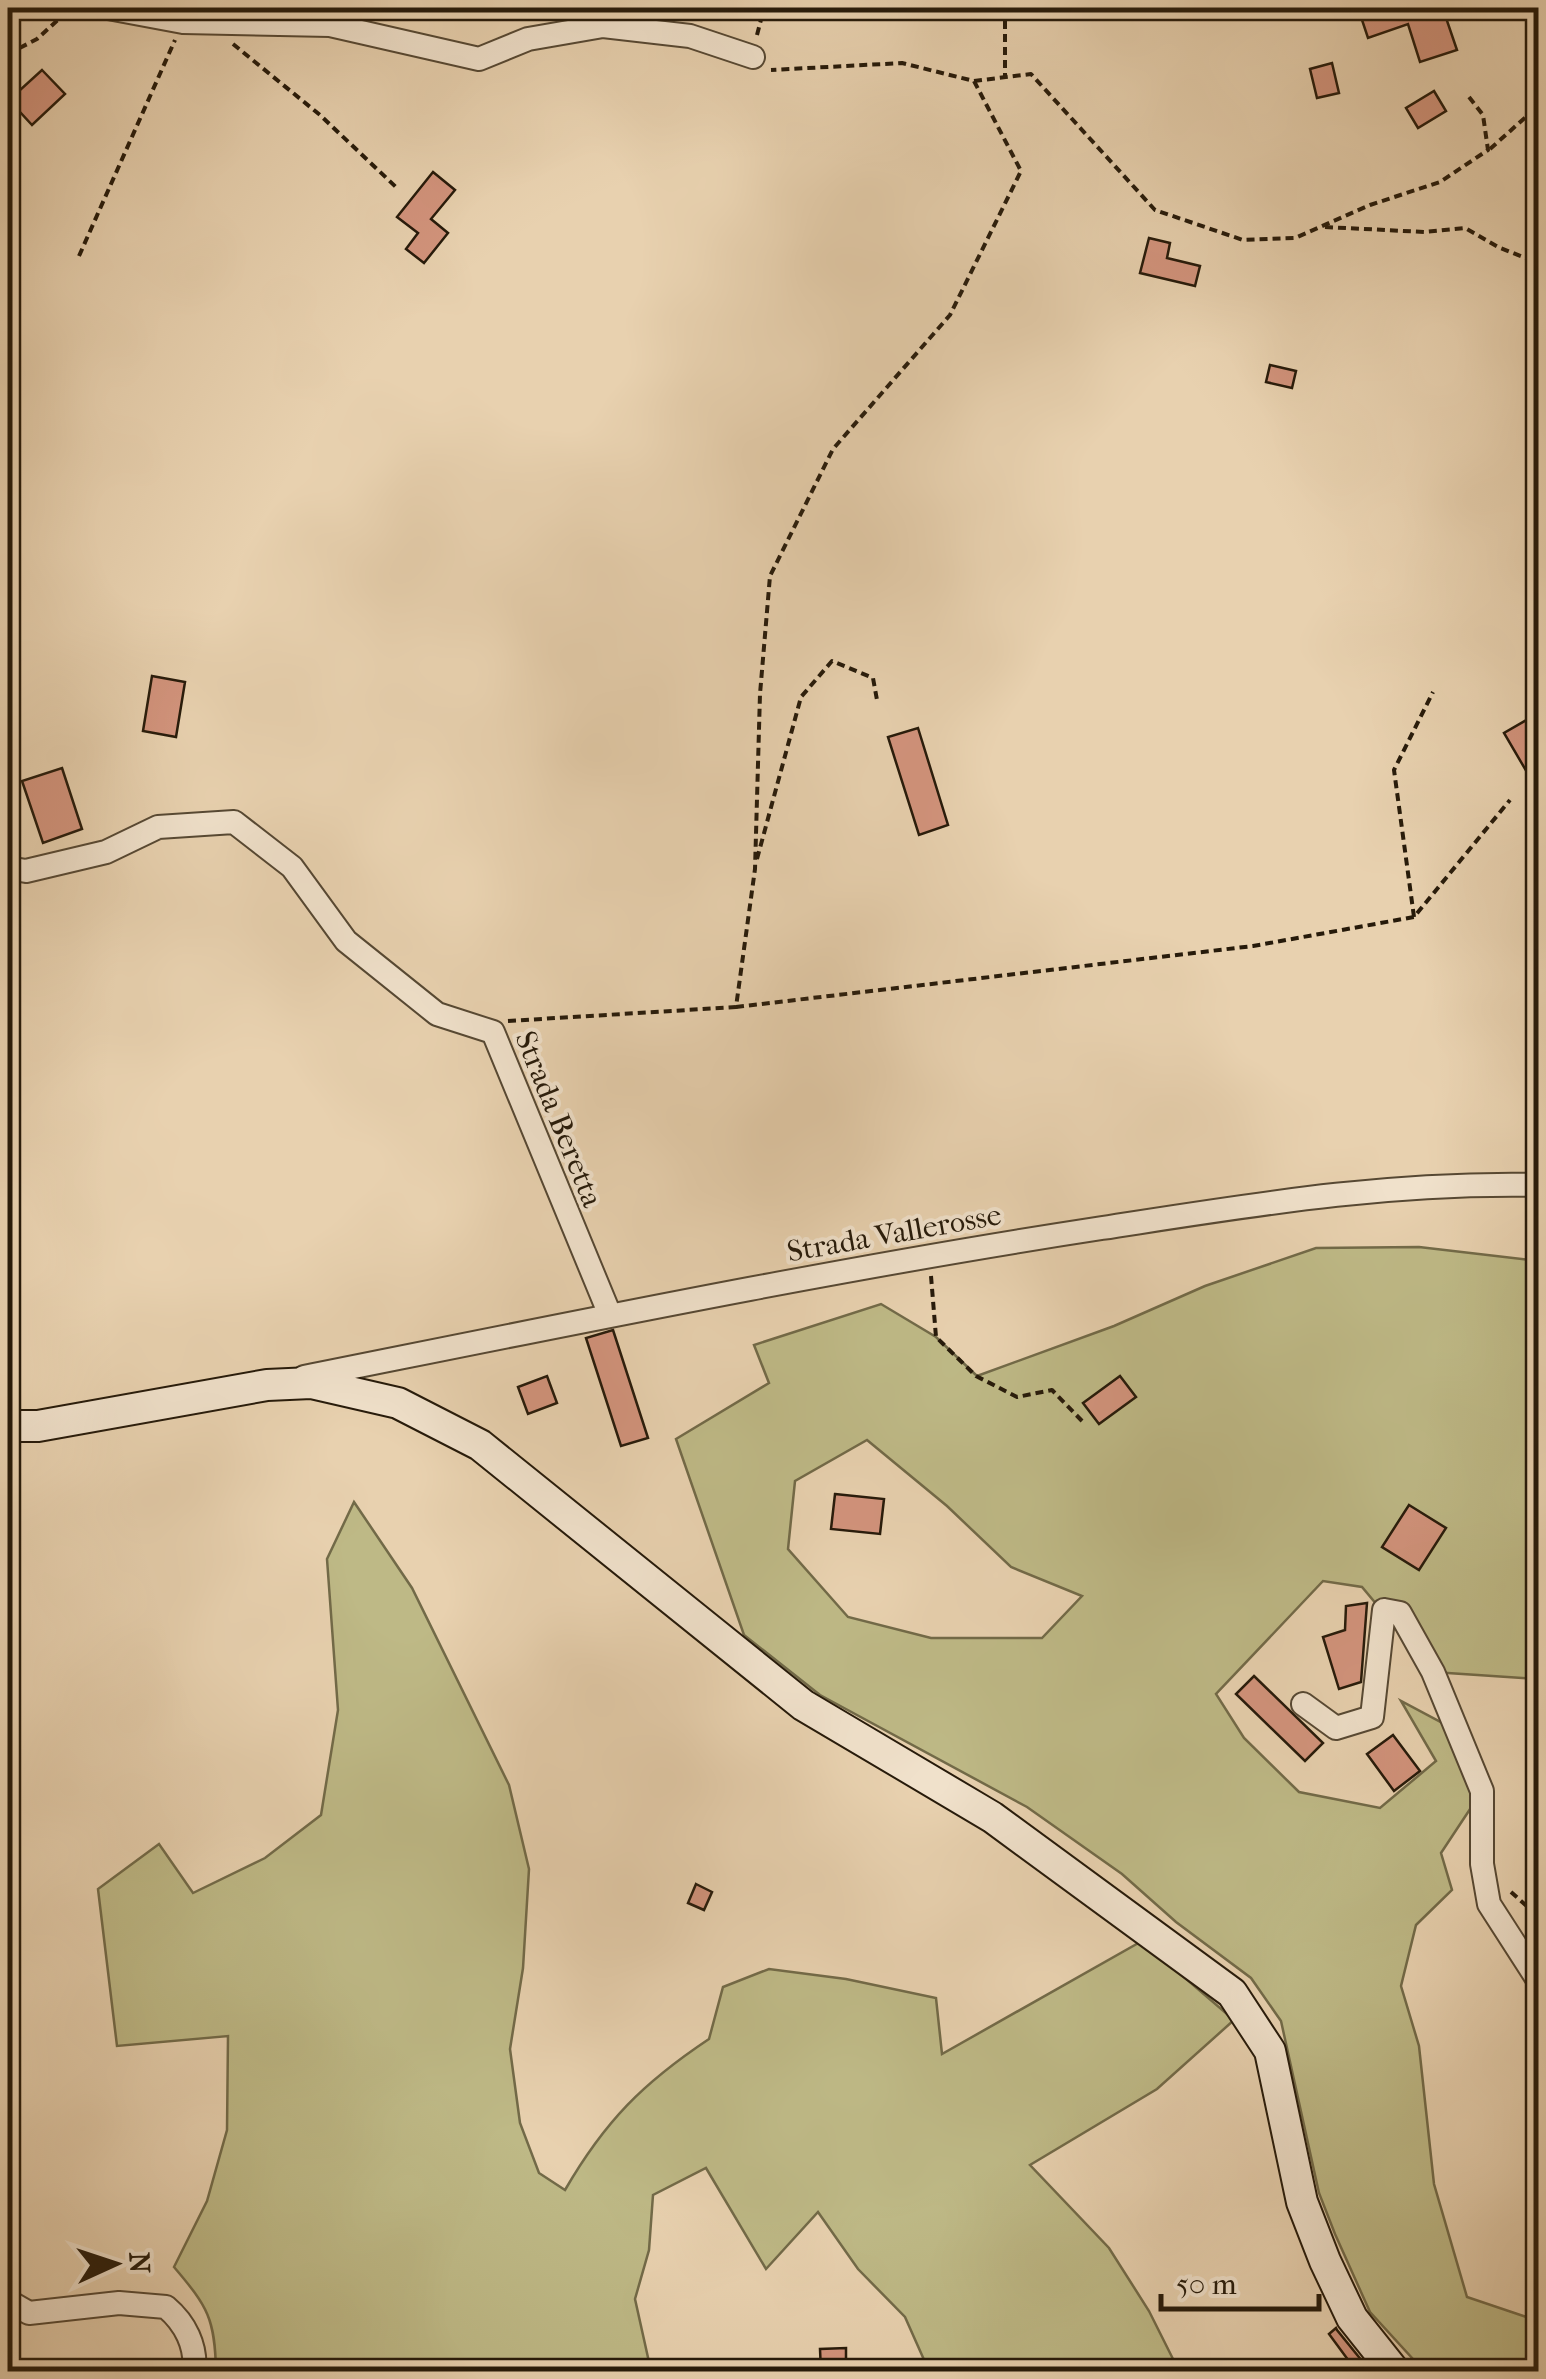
<svg xmlns="http://www.w3.org/2000/svg" width="1546" height="2379" font-family="'IM FELL French Canon',serif">
<rect width="100%" height="100%" fill="#e8d1af"/>
<filter id="stains"><feTurbulence type="fractalNoise" baseFrequency=".002" numOctaves="4"/><feColorMatrix values="0 0 0 0 .2 0 0 0 0 .09 0 0 0 0 .02 0 0 0 .5 -.17"/></filter>
<radialGradient id="worn" r=".72"><stop offset=".6" stop-color="#630" stop-opacity="0"/><stop offset="1" stop-color="#630" stop-opacity=".3"/></radialGradient>
<g fill="#beb986" stroke="#726a48" stroke-width="2.5" fill-rule="evenodd">
<path d="M1419,1247L1538,1261V1679L1433,1672L1362,1587L1323,1581L1216,1694L1244,1738L1299,1792L1380,1808L1436,1761L1401,1701L1461,1733L1482,1791L1441,1853L1452,1890L1416,1925L1401,1986L1419,2046L1434,2184L1467,2297L1538,2321V2371H1424L1370,2312L1335,2234L1319,2193L1281,2021L1251,1978L1176,1922L1122,1874L1027,1807L820,1695L744,1635L676,1439L769,1383L754,1345L881,1304L936,1337L977,1376L1114,1326L1205,1286L1316,1248ZM867,1440L947,1506L1011,1567L1082,1596L1042,1638H931L848,1617L788,1549L795,1481Z"/>
<path d="M354,1502L412,1588L509,1785L529,1869L523,1968L510,2049L520,2123L539,2173L565,2190C605,2121 643,2083 709,2039L723,1987L769,1969L846,1979L936,1998L942,2054L1142,1941L1234,2020L1157,2089L1030,2165L1109,2248L1149,2311L1179,2371H929L905,2317L858,2269L818,2212L766,2269L706,2168L653,2195L649,2250L635,2299L651,2371H216C215,2319 208,2307 174,2267L207,2201L227,2130L228,2036L117,2046L98,1889L159,1844L193,1893L265,1858L321,1815L338,1710L327,1559Z"/>
</g>
<g fill="#d3947d" stroke="#261a0a" stroke-width="2.5">
<path d="M1358,8H1447L1444,12L1457,50L1420,62L1408,24L1368,38Z"/>
<path d="M1332,63L1339,93L1317,98L1310,69Z"/>
<path d="M42,70L65,94L32,125L9,100Z"/>
<path d="M1434,91L1446,111L1418,128L1406,108Z"/>
<path d="M433,172L455,190L431,219L448,233L424,263L406,249L418,233L397,217Z"/>
<path d="M1149,238L1170,243L1167,258L1200,266L1195,286L1140,273Z"/>
<path d="M1270,365L1296,371L1292,388L1266,382Z"/>
<path d="M152,676L185,682L176,737L143,731Z"/>
<path d="M1530,718L1538,732V791L1504,733Z"/>
<path d="M918,728L948,825L919,835L888,737Z"/>
<path d="M62,768L82,829L43,843L22,781Z"/>
<path d="M613,1330L648,1438L621,1446L586,1338Z"/>
<path d="M547,1376L557,1403L528,1414L518,1387Z"/>
<path d="M1120,1376L1136,1397L1099,1424L1083,1403Z"/>
<path d="M835,1494L884,1499L880,1534L831,1529Z"/>
<path d="M1409,1505L1446,1528L1419,1570L1382,1547Z"/>
<path d="M1367,1603L1361,1682L1339,1689L1323,1637L1345,1630L1346,1606Z"/>
<path d="M1254,1676L1323,1743L1305,1761L1236,1694Z"/>
<path d="M1393,1735L1420,1771L1394,1791L1367,1754Z"/>
<path d="M696,1884L712,1892L704,1910L688,1903Z"/>
<path d="M1336,2328L1337,2330L1371,2372H1357L1329,2334Z"/>
<path d="M846,2348V2372H821L820,2349Z"/>
</g>
<g fill="none" stroke-linecap="round" stroke-linejoin="round">
<defs>
<g id="street">
<path d="M108,8L183,22L330,25L479,59L528,39L603,26L690,36L753,57"/>
<path d="M8,868L26,871L106,852L158,827L234,822L292,867L346,941L437,1014L493,1032L610,1315"/>
<path d="M304,1377C569,1324 834,1269 1102,1228C1252,1205 1385,1182 1538,1185"/>
<path d="M1303,1704L1336,1728L1372,1717L1384,1610L1400,1613L1433,1672L1482,1791V1864L1489,1904L1538,1980"/>
<path d="M8,2301L29,2313L119,2303L166,2307C185,2323 197,2346 194,2372"/>
</g>
<path id="secondary" d="M8,1426H38L267,1385L311,1383L398,1403L480,1445L803,1705L992,1817L1232,1993L1270,2051L1302,2202L1325,2261L1352,2318L1395,2372"/>
</defs>
<use href="#street" stroke="#564833" stroke-width="26"/>
<use href="#secondary" stroke="#261a0a" stroke-width="34"/>
<g stroke="#261a0a" stroke-width="4" stroke-dasharray="8 5" stroke-linecap="butt">
<path d="M1005,8V77"/>
<path d="M757,35L764,8"/>
<path d="M233,44L320,115L397,188"/>
<path d="M8,54L37,39L71,8"/>
<path d="M974,81L1031,74L1155,210L1243,240L1295,238L1370,205L1440,182L1488,150L1483,115L1466,93"/>
<path d="M1490,149L1538,106"/>
<path d="M1325,227L1425,232L1465,228L1498,247L1528,259L1538,258"/>
<path d="M79,256L175,40"/>
<path d="M757,859L801,697L832,661L873,678L877,700"/>
<path d="M1414,917L1394,770L1433,692"/>
<path d="M736,1007L1253,946L1414,917L1510,800"/>
<path d="M508,1021L736,1007L755,869L760,694L770,576L833,449L950,315L1021,171L974,81L902,63L771,70"/>
<path d="M931,1276L936,1337L976,1376L1017,1397L1052,1390L1083,1422"/>
<path d="M1511,1892L1538,1916"/>
</g>
<use href="#street" stroke="#f0e1cb" stroke-width="22"/>
<use href="#secondary" stroke="#f0e1cb" stroke-width="30"/>
</g>
<g text-anchor="middle" stroke-width="8" stroke-linejoin="round" paint-order="stroke">
<g font-size="30" fill="#261a0a" stroke="#f0e1cb">
<text transform="translate(559 1119) rotate(68)" y="10">Strada Beretta</text>
<text transform="translate(894 1233) rotate(-10)" y="10">Strada Vallerosse</text>
</g>
</g>
<rect width="1546" height="2379" fill="none" stroke="#e8d1af" stroke-width="40"/>
<rect x="10" y="10" width="1526" height="2359" fill="none" stroke="#261a0a" stroke-width="5"/>
<rect x="20" y="20" width="1506" height="2339" fill="none" stroke="#261a0a" stroke-width="2.5"/>
<g transform="translate(115 2264) rotate(87)" stroke="#f0e1cb" stroke-width="8" paint-order="stroke">
<path d="M0-8L18 38L0 25L-18 38Z" fill="#261a0a"/>
<text y="-15" font-size="28" font-weight="bold" text-anchor="middle" fill="#261a0a">N</text>
</g>
<path d="M1161 2294v15h158v-15" fill="none" stroke="#261a0a" stroke-width="5"/>
<text x="1176" y="2294" font-size="30" fill="#261a0a" stroke="#f0e1cb" stroke-width="8" paint-order="stroke">50 m</text>
<rect width="100%" height="100%" filter="url(#stains)"/>
<rect width="100%" height="100%" fill="url(#worn)"/>
</svg>
